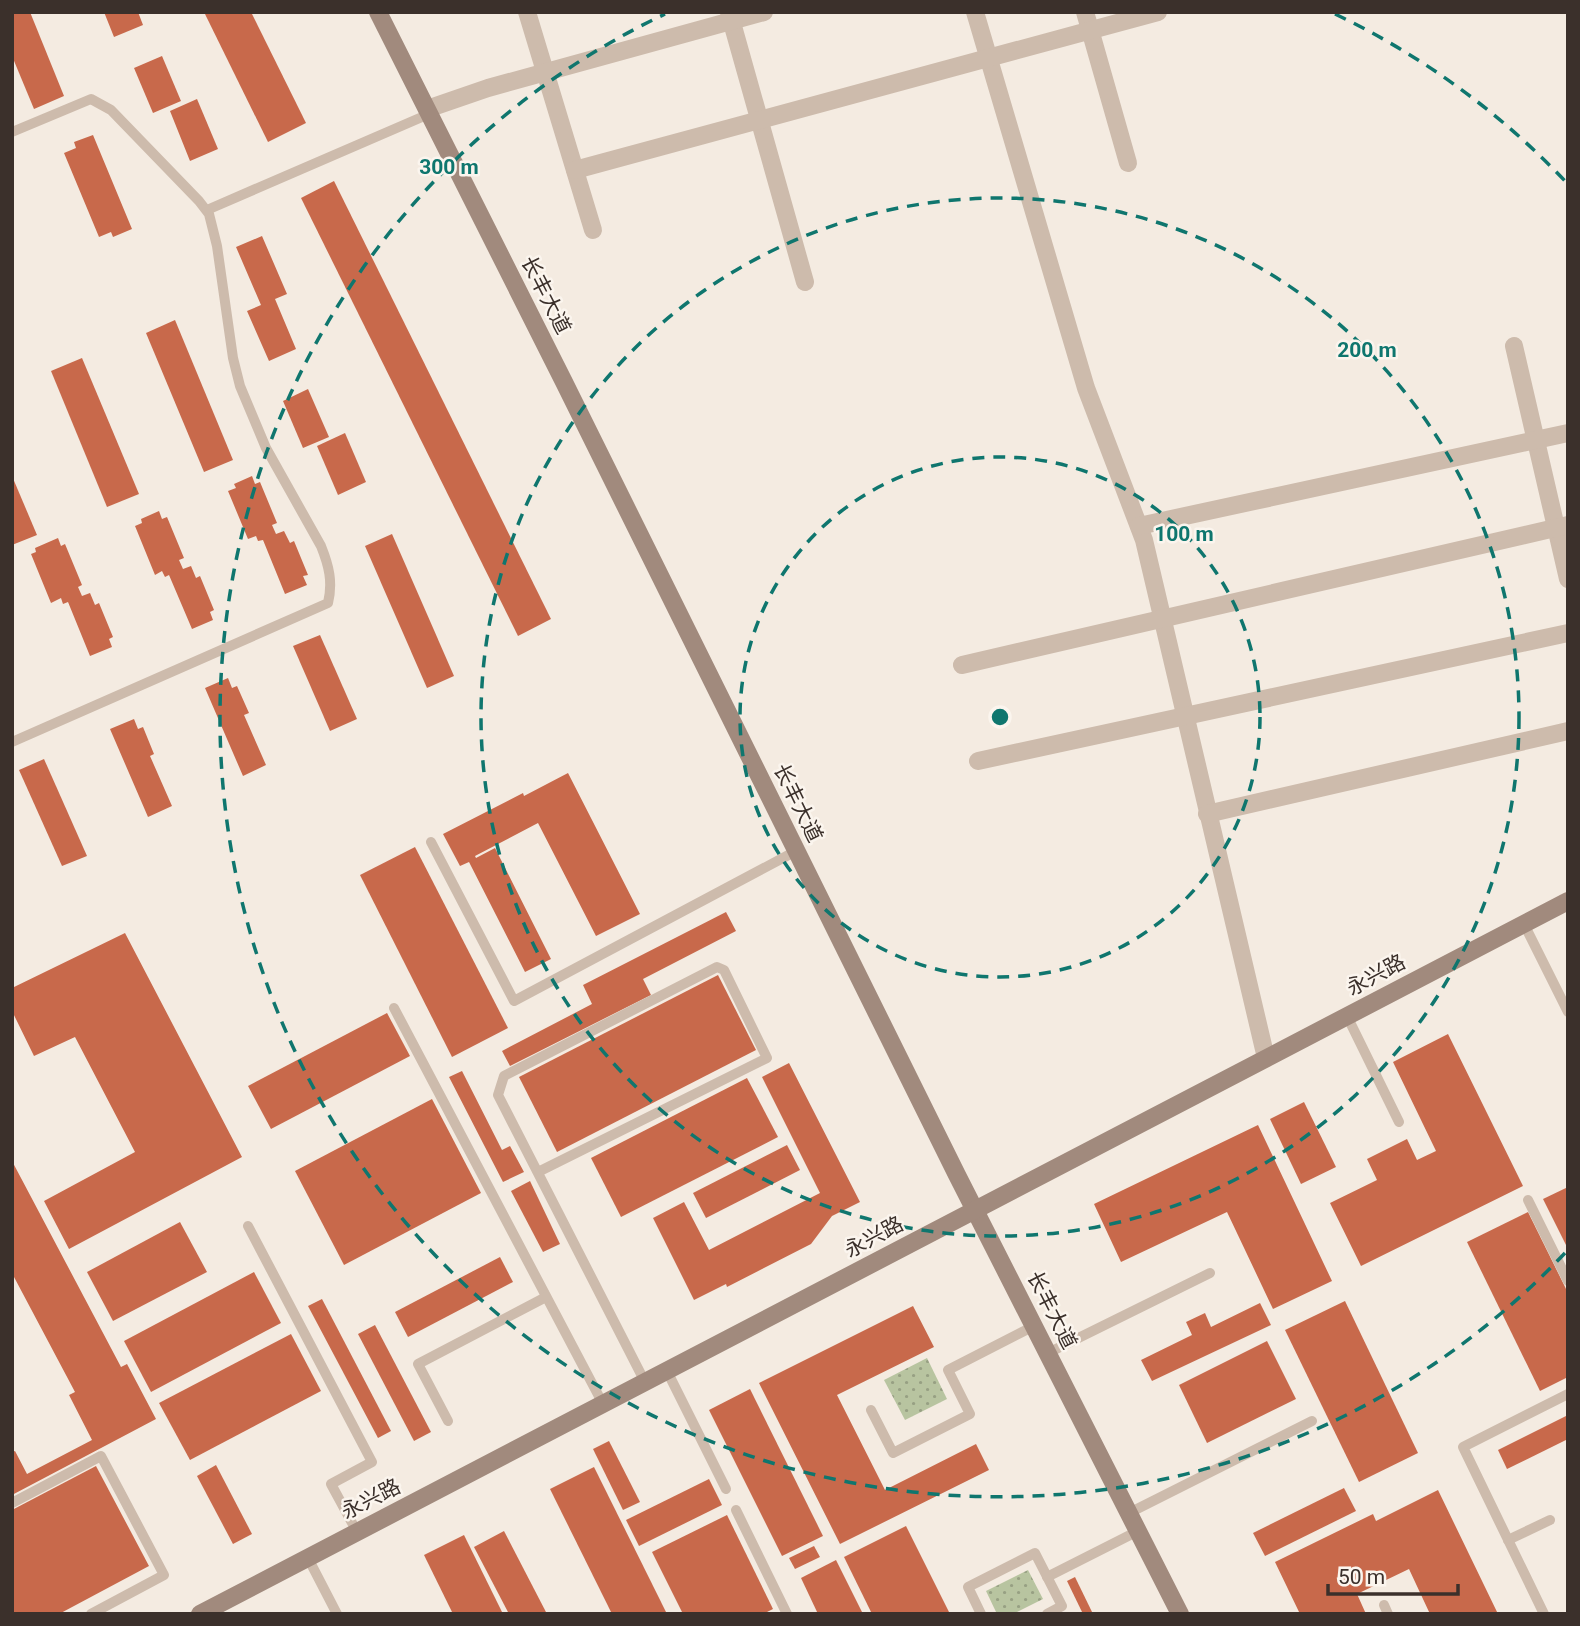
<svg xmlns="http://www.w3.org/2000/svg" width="1580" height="1626" font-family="Roboto,'Noto Sans SC',sans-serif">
<defs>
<pattern id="grass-dots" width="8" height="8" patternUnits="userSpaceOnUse" patternTransform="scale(1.75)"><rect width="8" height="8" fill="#b8c4a0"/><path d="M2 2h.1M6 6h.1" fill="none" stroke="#97a083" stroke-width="1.8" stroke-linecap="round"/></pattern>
</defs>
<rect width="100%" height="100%" fill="#f4ebe1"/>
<g fill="url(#grass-dots)">
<path d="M927,1358L947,1399L905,1420L884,1380Z"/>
<path d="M1028,1570L1043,1599L1013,1614H997L986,1591Z"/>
</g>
<g fill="#c8694b">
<path d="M12,12H30L64,96L34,109L12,56Z"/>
<path d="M104,12H138L143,25L114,37Z"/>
<path d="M204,12H251L306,123L268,142Z"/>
<path d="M162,56L181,101L153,113L134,68Z"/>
<path d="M197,99L218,149L190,161L170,111Z"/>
<path d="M93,135L132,229L113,237L111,232L99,237L64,153L76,148L74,142Z"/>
<path d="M334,181L551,619L518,636L301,198Z"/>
<path d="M262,236L287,294L275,299L296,349L269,361L247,311L261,305L236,247Z"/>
<path d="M175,320L233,460L204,472L146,333Z"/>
<path d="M82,358L139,494L107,507L51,371Z"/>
<path d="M308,389L329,437L303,448L283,401Z"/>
<path d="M345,433L366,482L338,495L317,446Z"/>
<path d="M12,476L37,535L12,545Z"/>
<path d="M252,476L255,484L260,482L277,523L272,525L276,534L284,531L290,543L294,541L308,575L303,576L307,585L285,594L263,540L258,541L256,536L248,539L228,491L236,488L234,484Z"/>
<path d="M159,511L162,519L167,517L184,558L179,560L183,569L191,566L196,578L200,576L214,610L210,612L213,620L192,629L169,575L165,577L162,571L155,575L135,526L142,523L141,519Z"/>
<path d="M392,534L454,676L427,688L365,546Z"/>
<path d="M58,538L61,546L65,544L82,585L78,587L82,596L90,593L95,605L99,603L113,637L109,639L112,647L90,656L68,602L63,604L61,598L51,603L31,554L36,552L35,548Z"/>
<path d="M320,635L357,719L330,731L293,646Z"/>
<path d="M228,678L232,688L237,686L249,713L244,715L266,765L243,776L205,688Z"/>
<path d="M134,719L138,729L143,727L154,754L150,756L172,806L148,817L110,729Z"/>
<path d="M44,759L87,856L62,866L19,770Z"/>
<path d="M568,773L640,914L596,936L538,823L475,856L476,858L495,848L551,959L525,972L469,862L460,866L443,834L523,793L524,796Z"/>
<path d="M415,847L508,1028L452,1057L360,875Z"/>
<path d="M726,912L736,931L643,979L651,995L510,1066L502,1051L592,1004L583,985Z"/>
<path d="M125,933L242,1157L69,1249L44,1201L135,1152L75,1037L34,1056L12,1011V988Z"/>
<path d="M718,975L756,1050L557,1152L519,1077Z"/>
<path d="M387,1013L410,1056L271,1129L248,1086Z"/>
<path d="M1448,1034L1523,1186L1361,1266L1330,1203L1377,1180L1367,1159L1407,1139L1417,1160L1436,1151L1393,1062Z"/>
<path d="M789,1063L860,1202L832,1216L811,1244L727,1287L726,1284L694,1300L653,1218L684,1202L709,1250L820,1193L762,1077Z"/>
<path d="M462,1071L502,1150L510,1146L524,1172L503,1182L449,1077Z"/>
<path d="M747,1078L778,1137L621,1217L591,1158Z"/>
<path d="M432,1099L481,1193L344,1265L295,1171Z"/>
<path d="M1304,1102L1336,1167L1301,1184L1270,1119Z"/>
<path d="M1258,1125L1332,1281L1273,1309L1227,1212L1121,1262L1094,1204Z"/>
<path d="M787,1145L800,1170L706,1218L693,1193Z"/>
<path d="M12,1161L121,1367L127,1364L156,1419L12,1495V1452L15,1451L27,1474L92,1440L69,1395L75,1392L14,1277L12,1278Z"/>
<path d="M530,1181L560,1244L543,1252L511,1191Z"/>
<path d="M1568,1187V1249L1543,1199Z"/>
<path d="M1528,1212L1568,1293V1377L1540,1391L1467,1242Z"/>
<path d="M180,1222L207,1272L113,1321L87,1272Z"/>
<path d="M500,1257L513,1282L408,1337L395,1312Z"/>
<path d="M254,1272L281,1323L151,1392L124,1341Z"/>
<path d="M322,1299L391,1431L378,1438L308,1306Z"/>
<path d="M1345,1301L1418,1453L1359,1482L1285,1330Z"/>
<path d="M1260,1303L1271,1325L1152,1381L1141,1360L1192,1335L1186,1322L1205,1313L1211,1327Z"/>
<path d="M913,1306L934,1347L837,1395L885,1490L976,1444L989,1470L840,1544L759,1383Z"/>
<path d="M375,1325L431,1432L414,1441L358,1334Z"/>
<path d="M291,1334L321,1391L190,1460L159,1403Z"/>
<path d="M1267,1341L1296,1399L1207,1443L1179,1385Z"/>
<path d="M750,1389L823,1536L782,1556L709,1410Z"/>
<path d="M1568,1415V1439L1507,1469L1498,1450Z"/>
<path d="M609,1441L640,1502L623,1510L593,1449Z"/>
<path d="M216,1465L252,1534L233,1544L197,1476Z"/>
<path d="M96,1466L149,1566L59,1614H12V1510Z"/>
<path d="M594,1467L667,1614H612L550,1489Z"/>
<path d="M709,1479L722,1505L639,1546L626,1520Z"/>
<path d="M1344,1488L1356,1511L1265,1556L1253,1533Z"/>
<path d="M1438,1490L1498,1614H1430L1409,1569L1357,1594L1366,1614H1300L1275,1562L1373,1514L1376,1521Z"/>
<path d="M727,1515L773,1609L763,1614H683L652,1552Z"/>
<path d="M906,1526L950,1614H872L844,1557Z"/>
<path d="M504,1531L547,1614H509L474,1547Z"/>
<path d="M464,1535L503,1614H453L424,1555Z"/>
<path d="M814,1546L820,1557L795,1569L789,1558Z"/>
<path d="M836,1560L863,1614H818L801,1578Z"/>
<path d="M1075,1577L1093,1614H1083L1067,1581Z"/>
</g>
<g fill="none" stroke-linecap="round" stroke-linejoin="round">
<g stroke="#cdbbac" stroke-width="10">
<path d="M12,132L91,99L111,110L199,201L209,214L217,246L233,358L240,386L266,448L321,546C329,566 333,582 328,603L12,742"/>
<path d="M207,210L429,114"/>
<path d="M431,842L514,1001L796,851"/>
<path d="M1524,924L1568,1012"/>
<path d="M394,1008L603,1404"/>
<path d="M1347,1016L1399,1122"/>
<path d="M538,1172L767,1058L724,970L717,967L504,1076L498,1095L645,1382"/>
<path d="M1528,1200L1568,1281"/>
<path d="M248,1226L372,1462L331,1484L357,1532"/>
<path d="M1048,1353L1210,1273"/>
<path d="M667,1371L726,1489"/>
<path d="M871,1410L893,1453L970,1414L948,1370L1034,1326"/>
<path d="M448,1421L418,1364L546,1297"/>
<path d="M12,1503L101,1456L164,1575L91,1614"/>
<path d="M736,1510L787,1614"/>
<path d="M1129,1513L1312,1421"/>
<path d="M1508,1540L1550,1520"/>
<path d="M308,1558L337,1614"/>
<path d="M1047,1577L1138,1531"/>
<path d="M1384,1605L1388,1614"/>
<path d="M981,1614L968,1587L1035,1553L1062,1606L1047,1614"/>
<path d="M1544,1614L1463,1447L1568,1394"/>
</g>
<g stroke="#cdbbac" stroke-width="18">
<path d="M527,12L593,230"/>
<path d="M729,12L805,282"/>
<path d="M975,12L1086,388L1144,540L1266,1058"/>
<path d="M1085,12L1128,163"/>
<path d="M427,109L488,88L764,12"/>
<path d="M575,170L1158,12"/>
<path d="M1514,346L1568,579"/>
<path d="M1139,526L1568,433"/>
<path d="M962,665L1568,525"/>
<path d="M978,761L1568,633"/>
<path d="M1207,814L1568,731"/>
</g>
<g stroke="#a18a7d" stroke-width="18">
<path d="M378,12L564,382L957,1175L1180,1614"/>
<path d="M200,1614L1568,901"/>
</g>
</g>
<g fill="none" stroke="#0f766e" stroke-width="3.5" stroke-dasharray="12 9">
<circle cx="1000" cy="717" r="260"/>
<circle cx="1000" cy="717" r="519"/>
<path d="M1565 1253A779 779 0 1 1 665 14M1335 14A779 779 0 0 1 1565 181"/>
</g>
<g text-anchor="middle" stroke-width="5" stroke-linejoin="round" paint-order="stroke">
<g font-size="21" fill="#3b302b" stroke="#fbf5ee">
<text transform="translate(546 295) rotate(63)" y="7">长丰大道</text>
<text transform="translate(798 803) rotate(64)" y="7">长丰大道</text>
<text transform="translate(1376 975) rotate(-28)" y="7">永兴路</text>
<text transform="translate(874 1237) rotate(-28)" y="7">永兴路</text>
<text transform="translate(1052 1310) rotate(63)" y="7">长丰大道</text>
<text transform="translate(371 1499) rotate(-27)" y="7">永兴路</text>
</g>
</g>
<circle cx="1000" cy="717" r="10" fill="#0f766e" stroke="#fbf5ee" stroke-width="3.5"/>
<g font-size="21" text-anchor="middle" font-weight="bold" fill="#0f766e" stroke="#fbf5ee" stroke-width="5" stroke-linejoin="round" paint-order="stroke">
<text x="449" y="174">300 m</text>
<text x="1367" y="357">200 m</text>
<text x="1184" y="541">100 m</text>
</g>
<rect width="1580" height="1626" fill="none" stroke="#3b302b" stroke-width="28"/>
<path d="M1328 1584v10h130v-10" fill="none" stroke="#3b302b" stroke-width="3.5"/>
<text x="1338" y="1584" font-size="21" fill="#3b302b" stroke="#fbf5ee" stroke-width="5" paint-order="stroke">50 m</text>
</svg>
